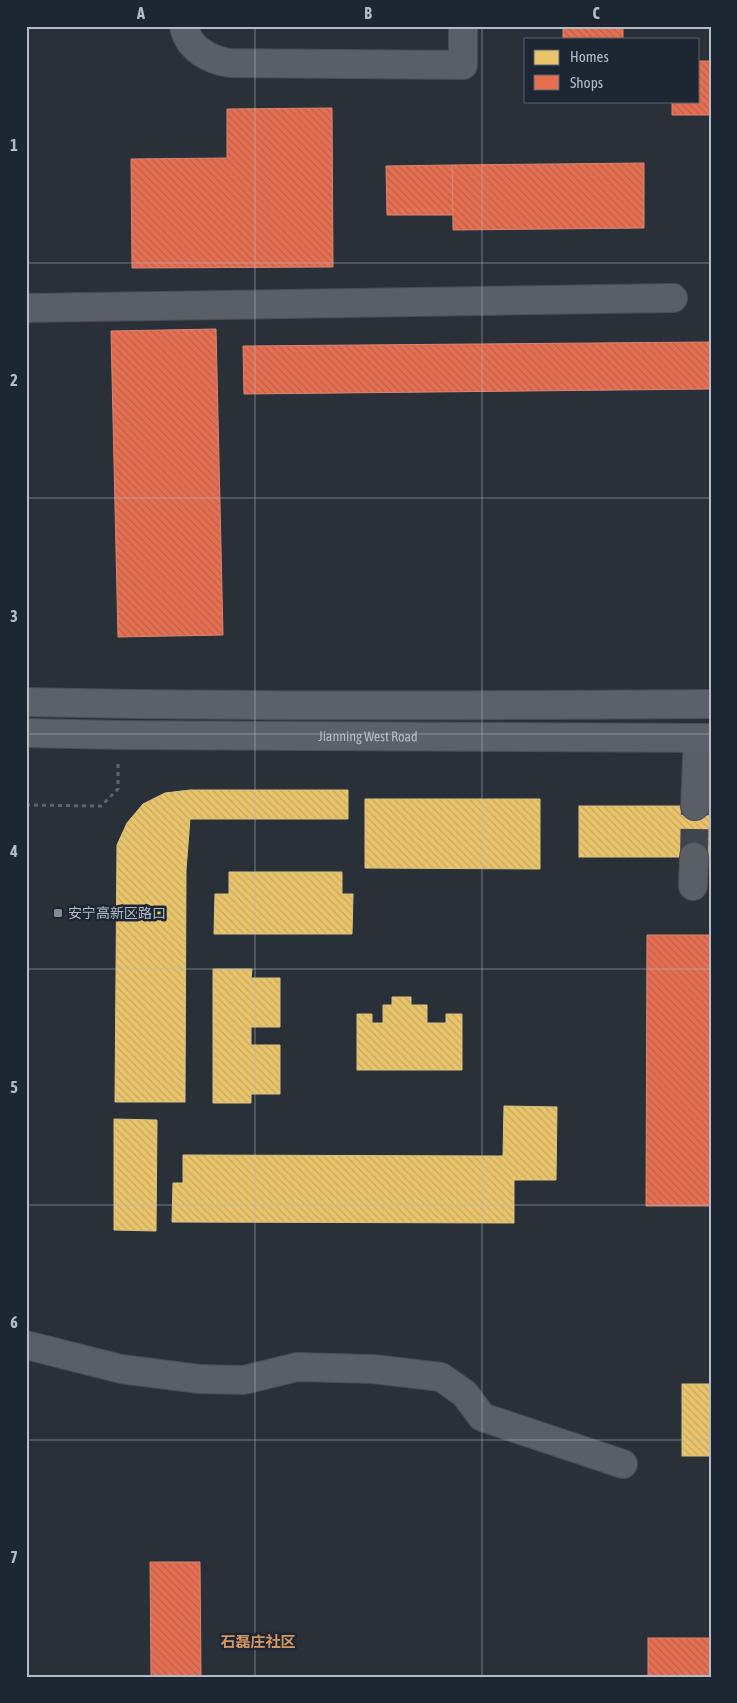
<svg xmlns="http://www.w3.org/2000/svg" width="737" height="1703" font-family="'Asap Condensed','Noto Sans SC',sans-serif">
<defs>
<pattern id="homes-back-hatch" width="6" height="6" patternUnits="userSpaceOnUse" patternTransform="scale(1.25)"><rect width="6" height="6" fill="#e9c46a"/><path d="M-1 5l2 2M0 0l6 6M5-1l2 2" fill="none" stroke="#c5a861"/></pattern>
<pattern id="shops-back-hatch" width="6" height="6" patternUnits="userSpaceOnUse" patternTransform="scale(1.25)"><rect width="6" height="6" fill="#e76f51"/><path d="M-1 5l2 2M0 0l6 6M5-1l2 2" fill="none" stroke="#bb614c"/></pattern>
</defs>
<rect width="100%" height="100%" fill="#2a3038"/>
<g fill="url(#homes-back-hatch)" stroke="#d9c286">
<path d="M190,790H348V819H190L186,870L185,1102H115L117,845L127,823L143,804L165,793Z"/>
<path d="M365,799H540V869L365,868Z"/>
<rect x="579" y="806" width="132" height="51"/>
<path d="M229,872H342V894H353L352,934H214L215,894H229Z"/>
<path d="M213,969H252L251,978H280V1027H251V1045H280V1094H251V1103H213Z"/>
<path d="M392,997H411V1005H427V1023H446V1014H462V1070H357V1014H372V1023H383V1005H392Z"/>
<path d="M504,1106L557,1107L556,1180H514V1223L172,1222L173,1183H183V1155L503,1156Z"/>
<path d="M114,1119L157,1120L156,1231L114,1230Z"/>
<rect x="682" y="1384" width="29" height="72"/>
</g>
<g fill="url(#shops-back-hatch)" stroke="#d88675">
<rect x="563" y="26" width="60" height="13"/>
<path d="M698,61H711V115H672V101H698Z"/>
<path d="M332,108L333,267L132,268L131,159L227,158V109Z"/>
<path d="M644,163V228L453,230L452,165Z"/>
<path d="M452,165L453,215H387L386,166Z"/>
<path d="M216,329L223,635L118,637L111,331Z"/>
<path d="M711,342V389L244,394L243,346Z"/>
<path d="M647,935H711V1206H646Z"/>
<path d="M150,1562H200L201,1677H151Z"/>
<rect x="648" y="1638" width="63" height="39"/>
</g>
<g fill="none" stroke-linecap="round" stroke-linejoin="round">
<path stroke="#3f454e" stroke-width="28" stroke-dasharray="28 14" stroke-linecap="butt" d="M694,857L695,806"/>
<defs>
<g id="minor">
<path d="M184,26C188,49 210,60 230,63L463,65V26"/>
<path d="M26,308L673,298"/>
<path d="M695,806L698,738"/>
<path d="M693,886L694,857"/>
<path d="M26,1345L121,1369L199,1379L244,1380L297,1367L373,1369L441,1377L465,1394L482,1417L623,1464"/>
</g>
<g id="major">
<path d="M26,702C254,707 483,705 711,704"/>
<path id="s1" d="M26,733L119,735L711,738"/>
</g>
</defs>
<use href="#minor" stroke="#484c53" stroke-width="30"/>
<use href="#major" stroke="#484c55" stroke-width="30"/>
<path stroke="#5d636a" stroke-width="3" stroke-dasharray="4 4" stroke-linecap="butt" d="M26,805L101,806L118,789V762"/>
<use href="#minor" stroke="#5a5e66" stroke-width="28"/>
<use href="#major" stroke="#5c6168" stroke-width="28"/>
</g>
<path fill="none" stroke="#b4bcc9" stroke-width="1" stroke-opacity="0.55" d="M255,26V1677M482,26V1677M26,263H711M26,498H711M26,734H711M26,969H711M26,1205H711M26,1440H711"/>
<rect fill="#848b96" stroke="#1d2633" stroke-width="2" x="53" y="908" width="10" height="10" rx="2.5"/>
<g text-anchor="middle" stroke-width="5" stroke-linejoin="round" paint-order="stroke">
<g font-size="14" fill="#b4bcc9" stroke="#1d2633">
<text dy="5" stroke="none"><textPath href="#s1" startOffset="342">Jianning West Road</textPath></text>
</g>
<g font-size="14" fill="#b4bcc9" stroke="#1d2633" text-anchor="start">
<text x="68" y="918">安宁高新区路口</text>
</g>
<g font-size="15" font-weight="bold" fill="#d59563" stroke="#1d2633">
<text x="258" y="1647">石磊庄社区</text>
</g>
</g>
<rect width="737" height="1703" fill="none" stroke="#1d2633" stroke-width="55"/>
<rect x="524" y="38" width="175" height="65" fill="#1d2633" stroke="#59626f"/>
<rect x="534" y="50" width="25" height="15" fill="#e9c46a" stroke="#59626f"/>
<text x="570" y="62" font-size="15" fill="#b4bcc9">Homes</text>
<rect x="534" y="75" width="25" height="15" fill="#e76f51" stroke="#59626f"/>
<text x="570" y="88" font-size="15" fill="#b4bcc9">Shops</text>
<rect x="28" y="28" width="682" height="1648" fill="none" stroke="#b4bcc9" stroke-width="2"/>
<g font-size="16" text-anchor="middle" font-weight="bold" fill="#b4bcc9">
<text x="141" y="19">A</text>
<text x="368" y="19">B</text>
<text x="596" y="19">C</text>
<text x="14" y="151">1</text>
<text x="14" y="386">2</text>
<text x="14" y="622">3</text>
<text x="14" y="857">4</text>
<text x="14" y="1093">5</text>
<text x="14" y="1328">6</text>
<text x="14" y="1563">7</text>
</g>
</svg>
